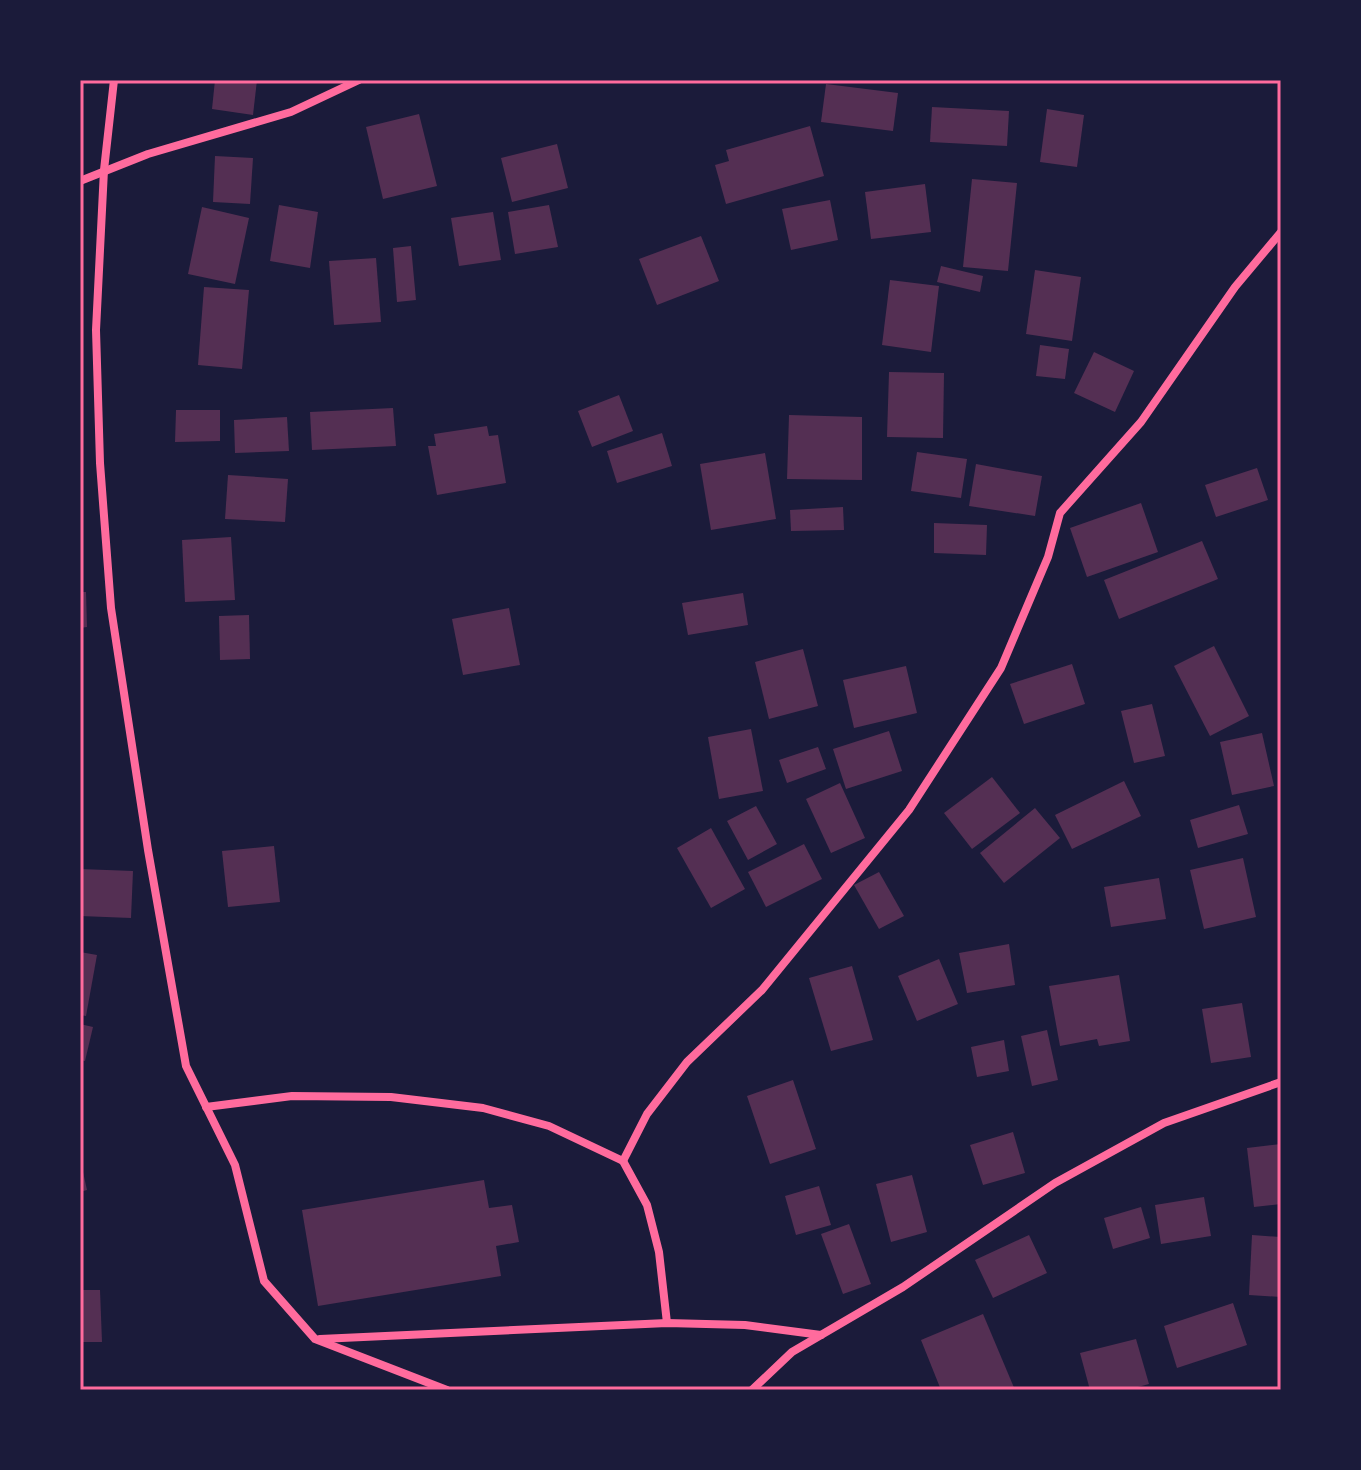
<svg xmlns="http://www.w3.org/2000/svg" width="1361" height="1470" font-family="'IBM Plex Serif',serif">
<rect width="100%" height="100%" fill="#1b1b3a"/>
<g fill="#542f53">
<path d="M215,80H257L253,115L212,109Z"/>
<path d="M826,84L898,93L893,131L821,122Z"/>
<path d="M932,107L1009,111L1007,146L930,142Z"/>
<path d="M1047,109L1084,115L1077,167L1040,162Z"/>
<path d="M419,114L437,186L383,199L366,127Z"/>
<path d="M810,126L824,176L726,204L715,165L729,161L726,150Z"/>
<path d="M557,144L568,188L512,202L501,158Z"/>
<path d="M215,156L253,158L250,204L213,202Z"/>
<path d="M972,179L1017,183L1008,271L963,267Z"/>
<path d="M925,184L931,232L871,239L865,192Z"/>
<path d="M830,200L838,240L791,250L782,209Z"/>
<path d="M279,205L318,212L310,268L270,261Z"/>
<path d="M549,205L558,247L515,254L508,212Z"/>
<path d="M202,207L249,218L235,284L188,274Z"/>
<path d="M493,212L501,260L459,266L451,218Z"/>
<path d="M701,236L719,281L657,305L639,259Z"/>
<path d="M411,246L416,300L397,302L393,248Z"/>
<path d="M376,258L381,322L334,325L329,261Z"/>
<path d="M941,266L983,276L980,292L937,282Z"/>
<path d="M1035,270L1081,277L1072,341L1026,334Z"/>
<path d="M890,280L939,286L931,352L882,345Z"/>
<path d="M204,287L249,290L242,369L198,365Z"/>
<path d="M1040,345L1069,349L1065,379L1036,376Z"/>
<path d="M1094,352L1134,371L1115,412L1074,393Z"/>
<path d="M889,372L944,373L943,438L887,437Z"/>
<path d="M619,395L633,431L592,447L578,411Z"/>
<path d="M393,408L396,446L312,450L310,412Z"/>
<path d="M176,410H220V441L175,442Z"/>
<path d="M789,415L862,417V480L787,479Z"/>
<path d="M287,417L289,451L235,453L234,420Z"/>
<path d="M487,426L489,436L498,435L506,483L437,495L428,446H436L434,434Z"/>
<path d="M662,433L672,466L617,483L607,451Z"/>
<path d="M917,452L967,459L961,498L911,491Z"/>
<path d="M765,453L776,519L711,530L700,464Z"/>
<path d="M976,464L1042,476L1035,516L969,506Z"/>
<path d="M1257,468L1268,500L1216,517L1205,485Z"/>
<path d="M228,475L288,479L285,522L225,519Z"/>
<path d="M1141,503L1158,552L1087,577L1070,528Z"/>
<path d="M843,507L844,530L791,531L790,510Z"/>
<path d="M934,523L987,525L986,555L934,553Z"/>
<path d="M231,537L235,600L185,602L182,540Z"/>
<path d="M1202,541L1218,579L1119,619L1104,580Z"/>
<path d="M80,592H86L87,627L80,628Z"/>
<path d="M743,593L748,625L688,635L682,603Z"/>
<path d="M509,608L520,665L463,675L452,619Z"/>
<path d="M249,615L250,659L220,660L219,616Z"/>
<path d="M1214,646L1249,716L1210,736L1174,666Z"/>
<path d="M803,649L818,706L769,719L755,662Z"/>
<path d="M1072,664L1085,704L1024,724L1010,684Z"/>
<path d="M906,666L917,713L854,728L843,680Z"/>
<path d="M1152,704L1165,756L1134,763L1121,711Z"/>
<path d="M751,729L763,791L719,799L708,737Z"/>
<path d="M889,731L902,771L846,789L833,749Z"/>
<path d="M1262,733L1274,786L1232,795L1220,742Z"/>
<path d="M818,747L826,769L787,783L779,760Z"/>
<path d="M992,777L1020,813L972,849L944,813Z"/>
<path d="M1124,781L1141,816L1072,849L1055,815Z"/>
<path d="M840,783L865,838L831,853L806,799Z"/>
<path d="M1239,805L1248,834L1198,848L1190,820Z"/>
<path d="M756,806L777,844L748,860L727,821Z"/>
<path d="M1035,808L1060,838L1004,883L980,853Z"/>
<path d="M711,828L745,889L711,908L677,848Z"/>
<path d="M804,844L822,879L766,907L748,872Z"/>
<path d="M274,846L280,902L228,907L222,851Z"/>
<path d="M1243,858L1256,917L1204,929L1190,870Z"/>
<path d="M80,869L133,871L131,918L80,916Z"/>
<path d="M879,872L904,916L879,929L854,885Z"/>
<path d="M1159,878L1166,919L1111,927L1104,887Z"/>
<path d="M1009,944L1015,985L967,993L959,953Z"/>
<path d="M80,952L97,955L86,1016L80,1015Z"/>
<path d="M939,959L958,1004L917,1021L898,976Z"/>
<path d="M852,966L873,1040L831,1051L809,978Z"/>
<path d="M1119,975L1130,1041L1099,1046L1097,1039L1060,1046L1049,986Z"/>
<path d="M1242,1003L1251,1057L1211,1063L1202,1009Z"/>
<path d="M80,1024L93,1027L85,1061L80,1060Z"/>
<path d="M1047,1030L1058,1080L1032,1086L1021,1036Z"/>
<path d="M1004,1040L1009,1071L977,1077L971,1047Z"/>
<path d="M793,1080L816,1149L770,1164L747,1096Z"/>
<path d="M1013,1132L1025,1173L983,1185L970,1145Z"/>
<path d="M1281,1144V1204L1254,1207L1247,1148Z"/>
<path d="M81,1163L87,1190L80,1192V1164Z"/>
<path d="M912,1175L927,1232L891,1242L876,1184Z"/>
<path d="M484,1180L489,1208L512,1205L519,1242L496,1246L501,1276L318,1306L302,1210Z"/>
<path d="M819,1186L831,1225L796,1235L785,1196Z"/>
<path d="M1204,1197L1211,1236L1161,1244L1155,1205Z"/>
<path d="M1141,1207L1150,1238L1113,1249L1104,1218Z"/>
<path d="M849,1224L871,1284L843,1294L821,1234Z"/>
<path d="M1029,1235L1047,1273L993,1298L975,1260Z"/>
<path d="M1252,1235L1281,1237V1297L1249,1295Z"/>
<path d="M80,1290H100L102,1342H80Z"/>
<path d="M1233,1303L1247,1345L1177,1368L1164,1326Z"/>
<path d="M983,1314L1015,1390H941L921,1340Z"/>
<path d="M1136,1339L1149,1384L1127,1390H1090L1080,1353Z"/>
</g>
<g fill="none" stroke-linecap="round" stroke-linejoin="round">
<g stroke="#ff6b9d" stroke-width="8">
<path d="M114,80L104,170L96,330L100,463L111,608L148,850L186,1066L235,1165L264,1281L315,1339L447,1390"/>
<path d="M80,181L148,154L291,112L359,80"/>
<path d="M206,1107L292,1096L391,1097L483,1108L549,1126L623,1161L647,1205L659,1252L667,1323"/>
<path d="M623,1161L647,1114L687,1062L762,990L909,810L1001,668L1048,557L1060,513L1141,422L1235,287L1281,232"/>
<path d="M320,1339L667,1323L745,1325L821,1335"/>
<path d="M752,1390L792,1352L903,1287L1055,1183L1164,1123L1281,1082"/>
</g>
</g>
<rect width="1361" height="1470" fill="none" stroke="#1b1b3a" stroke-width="164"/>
<rect x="82" y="82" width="1197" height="1306" fill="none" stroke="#ff6b9d" stroke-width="3"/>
</svg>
